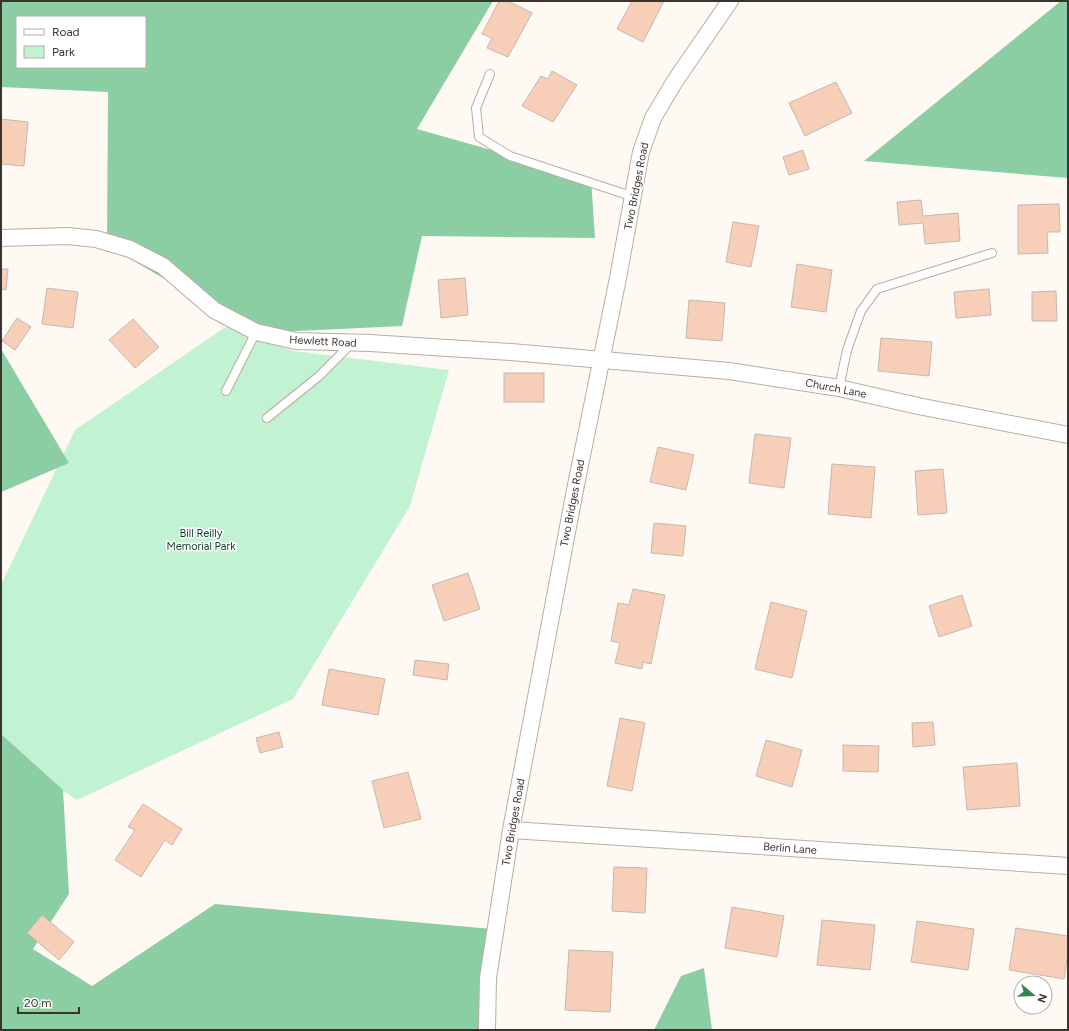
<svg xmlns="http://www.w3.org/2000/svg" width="1069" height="1031" font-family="Figtree,sans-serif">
<rect width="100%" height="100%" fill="#fff9f4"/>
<path fill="#c1f3d2" d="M227,326L250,337L294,351L449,370L410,506L293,699L77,800L1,749V585L75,430Z"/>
<g fill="#8bcea3" fill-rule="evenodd">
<path d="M1,1H493L417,129L591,178L595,238L422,236L402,326L256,333L107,245L108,92L1,87ZM17,17H145V67H17Z"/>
<path d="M1061,1H1068V178L864,161Z"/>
<path d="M1,349L69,463L1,492Z"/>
<path d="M1,734L63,790L69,894L33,949L92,986L215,904L492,929L491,1030H1Z"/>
<path d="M704,968L712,1030H654L681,976Z"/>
</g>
<g fill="#f7ceb8" stroke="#c8b7ae">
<path d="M499,1H508L532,13L508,57L487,48L492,38L482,34Z"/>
<path d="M632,1H664L643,42L617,29Z"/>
<path d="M552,71L577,85L553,122L522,106L541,76L548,79Z"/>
<path d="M836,82L852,113L805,136L789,103Z"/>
<path d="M1,119L28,122L24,166L1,164Z"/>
<path d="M803,150L809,169L789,175L783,157Z"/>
<path d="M921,200L923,216L958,213L960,241L925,244L923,223L899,225L897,202Z"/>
<path d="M1059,204L1060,232H1047L1048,253L1018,254V205Z"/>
<path d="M733,222L759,226L751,267L726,262Z"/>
<path d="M797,264L832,270L826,312L791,307Z"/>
<path d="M1,269H8L6,290L1,289Z"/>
<path d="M465,278L468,315L441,318L438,280Z"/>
<path d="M47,288L78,292L73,328L42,324Z"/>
<path d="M989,289L991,315L956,318L954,292Z"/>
<path d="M1056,291L1057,321H1032V292Z"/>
<path d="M689,300L725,303L722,341L686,338Z"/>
<path d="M17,318L31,327L15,350L2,341Z"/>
<path d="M133,319L159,347L135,368L109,340Z"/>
<path d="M881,338L932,342L929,376L878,371Z"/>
<rect x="504" y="373" width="40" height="29"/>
<path d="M755,434L791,438L784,488L749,483Z"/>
<path d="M658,447L694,455L686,490L650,482Z"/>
<path d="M832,464L875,467L871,518L828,514Z"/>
<path d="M943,469L947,513L918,515L915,471Z"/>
<path d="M654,523L686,526L683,556L651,553Z"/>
<path d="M468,573L480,609L444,621L432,585Z"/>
<path d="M633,589L665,595L651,664L643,662L642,669L615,663L620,643L611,641L618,603L629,605Z"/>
<path d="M962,595L972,626L939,637L929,606Z"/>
<path d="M771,602L807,611L792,678L755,669Z"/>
<path d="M415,660L449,664L447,680L413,675Z"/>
<path d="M329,669L385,679L378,715L322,705Z"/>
<path d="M620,718L645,723L632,791L607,786Z"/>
<path d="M933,722L935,745L913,747L912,723Z"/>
<path d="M279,732L283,747L260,753L256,738Z"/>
<path d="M766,740L802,750L792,787L756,776Z"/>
<path d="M843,745L879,746L878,772L843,771Z"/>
<path d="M1017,763L1020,806L967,810L963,767Z"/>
<path d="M408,772L421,819L384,828L372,781Z"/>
<path d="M143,804L182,829L172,845L165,840L141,877L115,860L135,830L128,827Z"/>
<path d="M614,867L647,868L645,913L612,911Z"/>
<path d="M732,907L784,916L777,957L725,948Z"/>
<path d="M42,915L74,942L59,960L27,933Z"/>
<path d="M822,920L875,925L870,970L817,965Z"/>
<path d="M917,921L974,929L968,970L911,962Z"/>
<path d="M1016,928L1068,936V954L1064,979L1009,970Z"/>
<path d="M569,950L613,952L610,1012L565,1010Z"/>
</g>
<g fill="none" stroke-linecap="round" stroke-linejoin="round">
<defs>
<g id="service">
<path d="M490,74L476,108L479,137L510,156L634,197"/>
<path d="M839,388L847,350L861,311L877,289L992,253"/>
<path d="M226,391L256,332"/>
<path d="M267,418L318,377L352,343"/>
</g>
<g id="minor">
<path d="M1,238L68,236L96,239L130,249L163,266L214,310L256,332L296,341L370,343L511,352L729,371L839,388L918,406L1068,435"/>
<path d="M511,830L1068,866"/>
<path d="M487,1030L488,978L511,830L574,495L618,278L641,152L653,118L675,81L730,1"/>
</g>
</defs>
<use href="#service" stroke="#bbada1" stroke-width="10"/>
<use href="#minor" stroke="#bbada1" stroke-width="18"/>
<use href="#service" stroke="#fff" stroke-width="8"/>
<use href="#minor" stroke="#fff" stroke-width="16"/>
</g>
<g text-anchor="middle" stroke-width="3" stroke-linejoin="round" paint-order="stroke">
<g font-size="11" fill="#3a342f" stroke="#fff">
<text transform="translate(636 186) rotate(-79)" y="4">Two Bridges Road</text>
<text transform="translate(323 341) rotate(3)" y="4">Hewlett Road</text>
<text transform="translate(836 388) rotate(11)" y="4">Church Lane</text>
<text transform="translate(572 503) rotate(-79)" y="4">Two Bridges Road</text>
<text transform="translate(513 822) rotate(-80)" y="4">Two Bridges Road</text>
<text transform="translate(790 848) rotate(4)" y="4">Berlin Lane</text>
</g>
<g font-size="11" fill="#093f23" stroke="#fff">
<text x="201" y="537">Bill Reilly<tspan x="201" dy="13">Memorial Park</tspan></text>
</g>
</g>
<rect width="1069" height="1031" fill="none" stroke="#3a342f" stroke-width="4"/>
<rect x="16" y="16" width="130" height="52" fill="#ffffff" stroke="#b0aeac"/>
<rect x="24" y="29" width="20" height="6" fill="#ffffff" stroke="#b0aeac"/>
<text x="52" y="36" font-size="12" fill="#3a342f">Road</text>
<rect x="24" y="46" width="20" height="12" fill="#c1f3d2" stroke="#b0aeac"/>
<text x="52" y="56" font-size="12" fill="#3a342f">Park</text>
<g transform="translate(1033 995) rotate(109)"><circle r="19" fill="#ffffff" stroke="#b0aeac"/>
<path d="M0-3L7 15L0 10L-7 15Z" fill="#378351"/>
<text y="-6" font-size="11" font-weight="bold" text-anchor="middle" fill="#3a342f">N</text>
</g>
<path d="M18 1007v6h61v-6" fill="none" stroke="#3a342f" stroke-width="2"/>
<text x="24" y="1007" font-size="12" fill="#3a342f" stroke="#ffffff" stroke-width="3" paint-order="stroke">20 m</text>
</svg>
